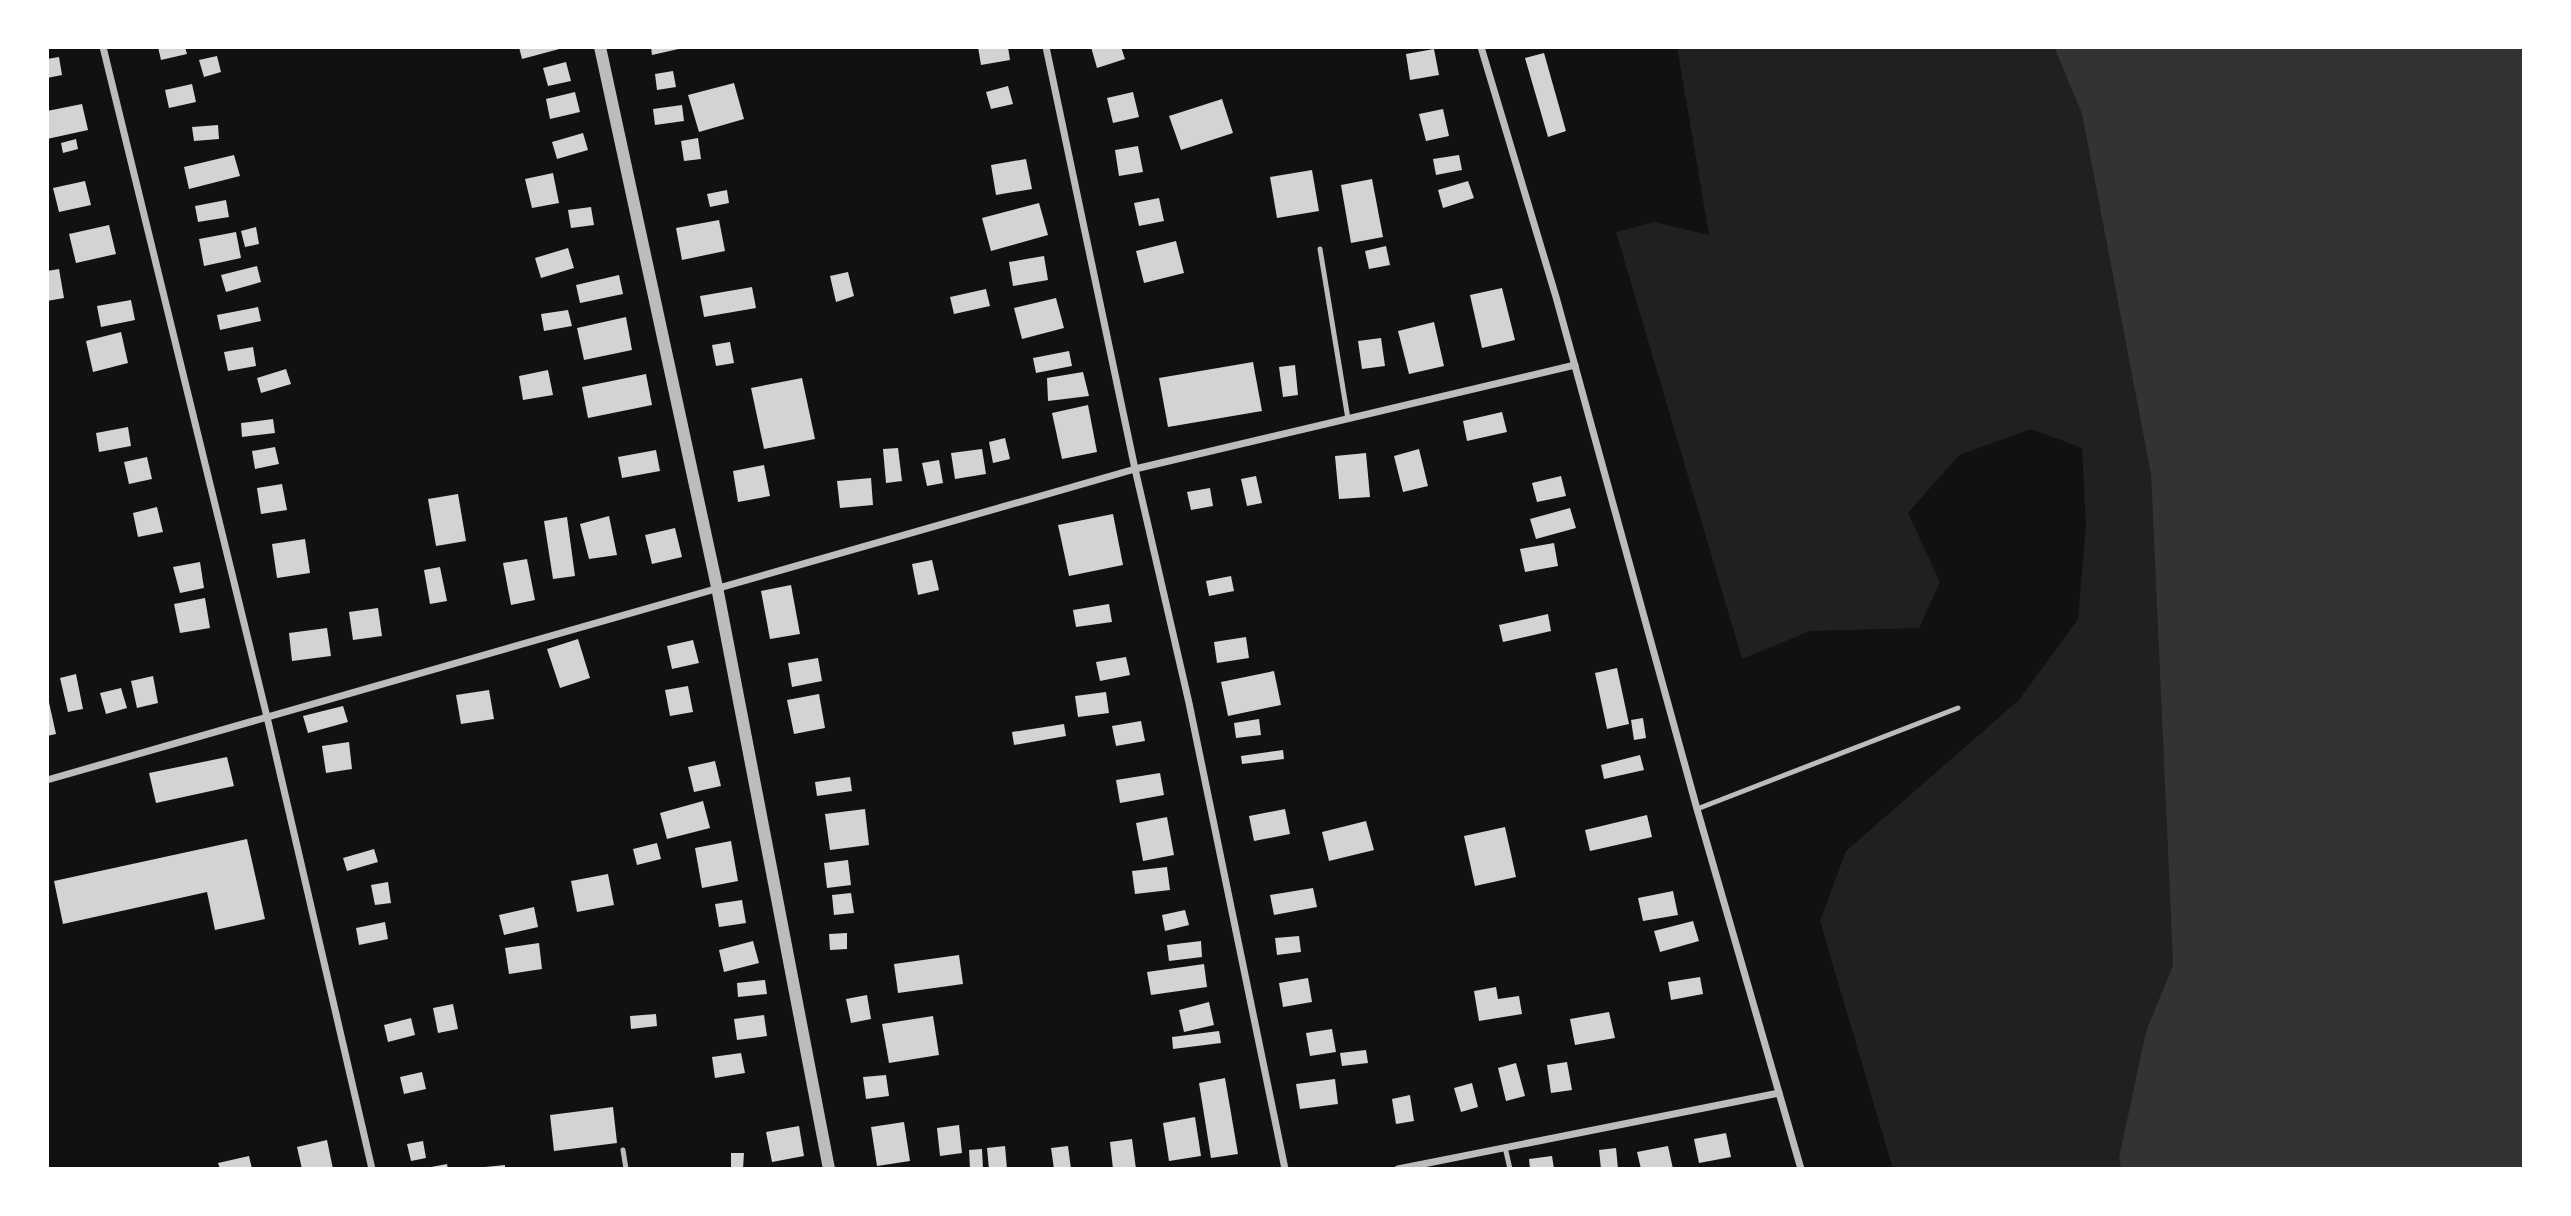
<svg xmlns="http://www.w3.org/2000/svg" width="2571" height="1216" font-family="'DM Sans',sans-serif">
<rect width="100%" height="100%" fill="#111"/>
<path fill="#202020" d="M1677,47H2054L2082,114L2151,475L2173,965L2146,1031L2119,1157L2121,1169H1893L1820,921L1846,851L2019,700L2078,619L2086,525L2082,448L2031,429L1959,455L1908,513L1940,582L1919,628L1810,631L1742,659L1616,232L1654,222L1709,235Z"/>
<path fill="#333" d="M2054,47H2524V1169H2121L2119,1157L2146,1031L2173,965L2151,475L2082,114Z"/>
<g fill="#d3d3d3">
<path d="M158,47H185L187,54L161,60Z"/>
<path d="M519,47H563V48L522,59Z"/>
<path d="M651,47H683V48L652,55Z"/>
<path d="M978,47H1008L1010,60L981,65Z"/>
<path d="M1091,47H1121L1125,59L1097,68Z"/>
<path d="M1434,49L1439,75L1410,80L1406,54Z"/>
<path d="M1544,53L1566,131L1548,137L1525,58Z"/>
<path d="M217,56L221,72L204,77L199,60Z"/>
<path d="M59,57L62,75L47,78V59Z"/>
<path d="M566,62L571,81L548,86L543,68Z"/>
<path d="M673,71L676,87L657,90L655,74Z"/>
<path d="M734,83L744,119L699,132L688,95Z"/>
<path d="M192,84L196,102L169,108L165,90Z"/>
<path d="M1008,86L1013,104L991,109L986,92Z"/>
<path d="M575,92L580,112L550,119L546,99Z"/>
<path d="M1133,92L1139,117L1113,123L1107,98Z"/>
<path d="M1222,99L1233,133L1181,150L1169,116Z"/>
<path d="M82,104L88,130L47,139V111Z"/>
<path d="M682,105L684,121L655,125L653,109Z"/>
<path d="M1443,109L1449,136L1426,141L1419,114Z"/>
<path d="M218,125L219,139L194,141L192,127Z"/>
<path d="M583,133L588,150L557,159L552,142Z"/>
<path d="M698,138L701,159L684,161L681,141Z"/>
<path d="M76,139L78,149L63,153L61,143Z"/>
<path d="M1138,146L1143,172L1119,176L1115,150Z"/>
<path d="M234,155L240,176L189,189L184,167Z"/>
<path d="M1459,155L1462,170L1436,175L1433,159Z"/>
<path d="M1026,159L1032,189L996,195L991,165Z"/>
<path d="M1312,170L1319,211L1277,218L1270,177Z"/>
<path d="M553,173L559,203L532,208L525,179Z"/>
<path d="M1372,179L1383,237L1351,243L1341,185Z"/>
<path d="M85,181L91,205L59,212L53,188Z"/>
<path d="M1468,181L1474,198L1443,208L1438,190Z"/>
<path d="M727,190L729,203L710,207L707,194Z"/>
<path d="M1159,198L1164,221L1139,226L1134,203Z"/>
<path d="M226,200L229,217L198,222L195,206Z"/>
<path d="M1039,203L1048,235L991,251L982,218Z"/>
<path d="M591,207L594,225L571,228L568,210Z"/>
<path d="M719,220L725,251L682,260L676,228Z"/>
<path d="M109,225L116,254L76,263L69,234Z"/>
<path d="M256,227L259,244L245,247L241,231Z"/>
<path d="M236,232L241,258L204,266L199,239Z"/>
<path d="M1176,241L1184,273L1144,283L1136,251Z"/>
<path d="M1386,246L1390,265L1369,269L1365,251Z"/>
<path d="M568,248L574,268L541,278L535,258Z"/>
<path d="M1044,256L1048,280L1013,286L1009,262Z"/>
<path d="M257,266L261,282L226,292L221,275Z"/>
<path d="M59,269L64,298L47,301V271Z"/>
<path d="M848,272L854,296L836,302L830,276Z"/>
<path d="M619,275L623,294L580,303L576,285Z"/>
<path d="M752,287L756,308L704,317L700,296Z"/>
<path d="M1502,288L1515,340L1482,348L1470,295Z"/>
<path d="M986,289L990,306L954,314L950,297Z"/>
<path d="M1056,298L1064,328L1022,339L1014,308Z"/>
<path d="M131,300L135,320L101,327L97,306Z"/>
<path d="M258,307L261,321L220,330L217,315Z"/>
<path d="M568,310L572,326L544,331L541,314Z"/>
<path d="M626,317L632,350L584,360L577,328Z"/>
<path d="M1434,322L1444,366L1409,374L1398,331Z"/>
<path d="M121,332L128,363L93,372L86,341Z"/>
<path d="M1381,338L1385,366L1362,369L1358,341Z"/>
<path d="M730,342L734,363L716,366L712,345Z"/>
<path d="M253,347L256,366L228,371L224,352Z"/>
<path d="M1069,351L1072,366L1036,373L1033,358Z"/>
<path d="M1253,362L1262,411L1168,427L1159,378Z"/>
<path d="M1295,365L1298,395L1283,397L1279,367Z"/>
<path d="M286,369L291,384L261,393L257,378Z"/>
<path d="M548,370L553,395L523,400L519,376Z"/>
<path d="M1083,372L1089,396L1048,401L1047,378Z"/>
<path d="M646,374L652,405L588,418L582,387Z"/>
<path d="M802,378L815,439L764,449L751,388Z"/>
<path d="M1088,405L1097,452L1062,459L1052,413Z"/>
<path d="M1502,412L1507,432L1467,441L1463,421Z"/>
<path d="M273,419L275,433L242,437L241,423Z"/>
<path d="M128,427L131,446L99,452L96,433Z"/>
<path d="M1005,438L1010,459L993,463L989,442Z"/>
<path d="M275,447L279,464L255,469L252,451Z"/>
<path d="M898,448L902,481L886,483L883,449Z"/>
<path d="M982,449L986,474L955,479L951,453Z"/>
<path d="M1419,449L1428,486L1403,492L1394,456Z"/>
<path d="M656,450L660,471L622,478L618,457Z"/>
<path d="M1366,453L1370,497L1339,499L1335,456Z"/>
<path d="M147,457L152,479L129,484L124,462Z"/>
<path d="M939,460L943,483L927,486L922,463Z"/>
<path d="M764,465L770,496L738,502L733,471Z"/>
<path d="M1256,476L1262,503L1247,506L1241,479Z"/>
<path d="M1561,476L1566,496L1537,502L1532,483Z"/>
<path d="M871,478L873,505L840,508L837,481Z"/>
<path d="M282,484L287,510L261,514L257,488Z"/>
<path d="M1210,488L1213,506L1191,510L1187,492Z"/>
<path d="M458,494L466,541L436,546L428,499Z"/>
<path d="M157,507L163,532L138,537L133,513Z"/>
<path d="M1570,508L1576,528L1536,539L1530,519Z"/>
<path d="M1113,514L1123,565L1069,576L1058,525Z"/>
<path d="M609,516L617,555L589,559L580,524Z"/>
<path d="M567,517L575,576L553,579L544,521Z"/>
<path d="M675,528L682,557L652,564L645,535Z"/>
<path d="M305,539L310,573L277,578L272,544Z"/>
<path d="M1554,543L1558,566L1525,572L1520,549Z"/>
<path d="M527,559L535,600L511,605L503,563Z"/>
<path d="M932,560L939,590L918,595L912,564Z"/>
<path d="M200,562L204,588L180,593L173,567Z"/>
<path d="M440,567L447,601L430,604L424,570Z"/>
<path d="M1231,576L1234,591L1209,596L1206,581Z"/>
<path d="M791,585L800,634L770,639L761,591Z"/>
<path d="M205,598L210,628L180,633L174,604Z"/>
<path d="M1109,604L1112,622L1076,627L1073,610Z"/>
<path d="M378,608L382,636L353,640L349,612Z"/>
<path d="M1548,614L1551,631L1503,642L1499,625Z"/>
<path d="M327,628L331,656L292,661L289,633Z"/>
<path d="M1246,637L1249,658L1217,663L1214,642Z"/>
<path d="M578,639L590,678L560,688L547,649Z"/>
<path d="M693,640L699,663L672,669L667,646Z"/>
<path d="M1126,657L1130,675L1100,681L1096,662Z"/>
<path d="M818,658L822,681L792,687L788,663Z"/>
<path d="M1617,668L1629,724L1607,729L1595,673Z"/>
<path d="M1274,671L1281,705L1228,716L1221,682Z"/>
<path d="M76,674L83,709L68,712L60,678Z"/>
<path d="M153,676L158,703L137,708L131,681Z"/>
<path d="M688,686L693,712L670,716L665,690Z"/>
<path d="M121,688L127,708L106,714L100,693Z"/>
<path d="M489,690L494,719L461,724L456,695Z"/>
<path d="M1106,692L1109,713L1078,717L1075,696Z"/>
<path d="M819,694L825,728L794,734L787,700Z"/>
<path d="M48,698L56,734L47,736V699Z"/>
<path d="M343,706L348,722L308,733L303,716Z"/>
<path d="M1643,718L1646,738L1634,740L1631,720Z"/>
<path d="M1259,719L1261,735L1236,738L1234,723Z"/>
<path d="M1141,721L1145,741L1116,746L1112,726Z"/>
<path d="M1064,724L1066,736L1014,745L1012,732Z"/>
<path d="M349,742L352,769L326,773L322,746Z"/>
<path d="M1283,750L1284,759L1242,764L1241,756Z"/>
<path d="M1640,755L1644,770L1604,779L1601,765Z"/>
<path d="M227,757L234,786L156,803L149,773Z"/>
<path d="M715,761L721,786L694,792L688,767Z"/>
<path d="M1160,773L1164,795L1120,803L1116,780Z"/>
<path d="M850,777L852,791L817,796L815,782Z"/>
<path d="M703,801L710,828L667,839L660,813Z"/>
<path d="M865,809L869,845L830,850L825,814Z"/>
<path d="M1285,809L1290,834L1254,841L1249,816Z"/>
<path d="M1647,815L1652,837L1590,851L1585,830Z"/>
<path d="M1167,817L1174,855L1143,861L1136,823Z"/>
<path d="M1366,821L1374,850L1329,861L1322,832Z"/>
<path d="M1505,827L1516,877L1475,886L1464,836Z"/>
<path d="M247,839L265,919L215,930L207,892L63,924L54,881Z"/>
<path d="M731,841L738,881L702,888L695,848Z"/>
<path d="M657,843L661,859L637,865L633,849Z"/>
<path d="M374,849L378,862L347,871L343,858Z"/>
<path d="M848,860L851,885L827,888L824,863Z"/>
<path d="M1167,867L1170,890L1135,894L1132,871Z"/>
<path d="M608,874L614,905L577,912L571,881Z"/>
<path d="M388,882L391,903L375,905L371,885Z"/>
<path d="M1313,888L1317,907L1274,915L1270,895Z"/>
<path d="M1673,891L1678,915L1643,921L1638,898Z"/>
<path d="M851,893L854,913L834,915L832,895Z"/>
<path d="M742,900L746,923L719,927L715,904Z"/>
<path d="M534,907L538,927L504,935L499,915Z"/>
<path d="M1185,910L1189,925L1165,931L1162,915Z"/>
<path d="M1693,921L1699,941L1660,952L1654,931Z"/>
<path d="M385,922L388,939L359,945L356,928Z"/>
<path d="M847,933V949L830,950L829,934Z"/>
<path d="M1299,936L1301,952L1277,955L1275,938Z"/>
<path d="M753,941L759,963L724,972L719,950Z"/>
<path d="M1201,941L1202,957L1169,961L1167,945Z"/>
<path d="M539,943L542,969L509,974L505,948Z"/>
<path d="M959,955L963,984L898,993L894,964Z"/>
<path d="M1204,964L1207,987L1151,995L1147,972Z"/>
<path d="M1700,977L1703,994L1671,1000L1668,982Z"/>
<path d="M1308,978L1312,1002L1283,1007L1279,983Z"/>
<path d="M765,980L767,994L738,997L737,983Z"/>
<path d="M1496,987L1498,999L1519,996L1522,1014L1479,1021L1474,991Z"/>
<path d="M867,995L871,1019L851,1023L846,999Z"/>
<path d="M1209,1002L1214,1025L1184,1032L1179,1010Z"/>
<path d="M453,1004L458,1029L438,1033L433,1008Z"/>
<path d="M1609,1012L1615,1038L1575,1045L1570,1019Z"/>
<path d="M656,1014L657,1026L631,1029L630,1016Z"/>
<path d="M764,1015L767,1036L737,1040L734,1019Z"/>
<path d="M933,1016L939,1055L889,1063L882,1024Z"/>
<path d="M411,1018L415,1035L388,1042L384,1025Z"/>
<path d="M1332,1029L1336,1052L1310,1056L1306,1033Z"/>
<path d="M1219,1031L1221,1043L1173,1049L1172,1037Z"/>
<path d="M1366,1050L1368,1063L1342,1066L1340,1053Z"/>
<path d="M741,1053L745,1073L715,1078L712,1057Z"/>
<path d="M1567,1062L1572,1090L1551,1093L1547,1065Z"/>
<path d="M1516,1063L1525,1096L1506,1101L1498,1068Z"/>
<path d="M422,1072L426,1089L404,1094L400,1077Z"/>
<path d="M886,1075L889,1096L866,1099L863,1077Z"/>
<path d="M1225,1078L1238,1154L1211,1158L1199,1083Z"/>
<path d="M1335,1079L1338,1104L1300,1109L1296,1084Z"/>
<path d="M1472,1083L1478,1107L1461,1112L1454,1088Z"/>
<path d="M1410,1095L1414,1121L1396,1124L1392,1099Z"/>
<path d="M613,1107L617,1143L554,1151L550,1115Z"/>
<path d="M1195,1117L1201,1156L1169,1161L1163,1123Z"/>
<path d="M904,1122L910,1161L877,1166L871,1127Z"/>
<path d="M959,1125L962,1153L940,1156L937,1128Z"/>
<path d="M799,1126L804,1156L772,1162L766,1132Z"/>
<path d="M1726,1133L1731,1157L1699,1163L1694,1139Z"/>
<path d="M1132,1139L1136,1169H1113L1110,1142Z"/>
<path d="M327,1140L333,1169H302L297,1147Z"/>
<path d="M423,1141L426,1158L411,1161L407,1144Z"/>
<path d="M1005,1146L1007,1169H989L987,1148Z"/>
<path d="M1068,1146L1071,1169H1054L1051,1148Z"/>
<path d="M1668,1146L1673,1169H1641L1637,1152Z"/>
<path d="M1616,1148L1618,1169H1601L1599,1150Z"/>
<path d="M982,1149L983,1169H970L969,1150Z"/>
<path d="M731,1153H744L743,1169H731Z"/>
<path d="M249,1156L252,1169H220L218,1163Z"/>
<path d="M1552,1156L1554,1169H1530L1529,1159Z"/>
<path d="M447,1164L448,1169H431V1167Z"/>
<path d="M505,1165V1169H485V1167Z"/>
</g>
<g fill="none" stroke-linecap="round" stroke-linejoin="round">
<g stroke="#bcbcbc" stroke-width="5">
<path d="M1320,249L1348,419"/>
<path d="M1697,809L1958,708"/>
<path d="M1505,1147L1510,1169"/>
<path d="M623,1150L626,1169"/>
</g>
<g stroke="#bcbcbc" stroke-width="7">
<path d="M103,47L267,717L372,1169"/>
<path d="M1046,47L1135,469L1189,703L1285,1169"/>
<path d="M1481,47L1556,297L1697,809L1801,1169"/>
<path d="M47,780L1135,469L1575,365"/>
<path d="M1398,1169L1779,1093"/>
</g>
<path stroke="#bcbcbc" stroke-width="12" d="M600,47L717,587L829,1169"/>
</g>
<rect width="2571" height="1216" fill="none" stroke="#ffffff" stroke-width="98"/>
</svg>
